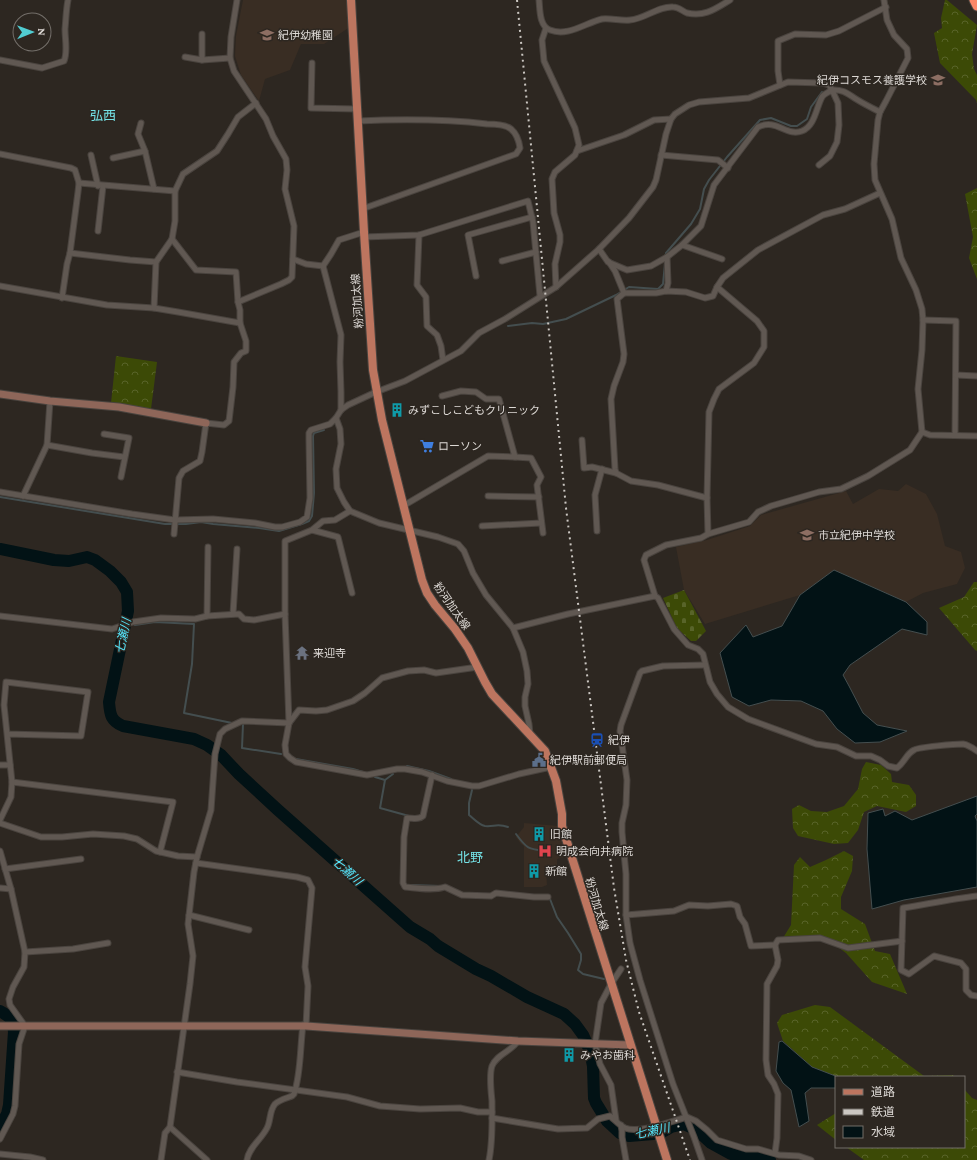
<svg xmlns="http://www.w3.org/2000/svg" width="977" height="1160" font-family="'Crimson Pro','Noto Sans JP',serif">
<defs>
<pattern id="forest-crowns" width="20" height="18" patternUnits="userSpaceOnUse"><rect width="20" height="18" fill="#3c4a06"/><path d="M2 6a3 3 0 1 1 6 0M12 15a3 3 0 1 1 6 0" fill="none" stroke="#586429"/></pattern>
<pattern id="cemetery-stones" width="16" height="16" patternUnits="userSpaceOnUse"><rect width="16" height="16" fill="#3c4a06"/><path d="M2 7V4a2 2 0 0 1 4 0v3zM10 15v-3a2 2 0 0 1 4 0v3z" fill="#586429"/></pattern>
</defs>
<rect width="100%" height="100%" fill="#2d2721"/>
<g fill="#392d23">
<path d="M243,0H348L350,27L324,44H301L290,70L265,79L259,101L241,75L235,56L236,36Z"/>
<path d="M906,484L926,494L937,514L945,546L961,552L965,568L957,584L923,593L906,602L834,570L800,595L705,624L684,590L676,547L707,540L750,526L761,515L846,491L853,504L879,489L898,491Z"/>
<path d="M524,823L559,826L568,856L557,859V866L546,870L547,885L542,887H524V846L521,844L516,837L524,827Z"/>
</g>
<g fill="url(#forest-crowns)">
<path d="M945,0H947L977,25L972,54L974,69L977,75V103L976,100L940,63L934,33L942,28L941,18Z"/>
<path d="M977,188V279L969,258L973,237L965,194Z"/>
<path d="M116,356L157,362L151,409L111,403Z"/>
<path d="M974,582H977V651L975,650L939,608L964,597Z"/>
<path d="M866,762L881,765L891,774L892,782L909,785L916,795V806L906,812L877,806L864,812L858,830L848,843L834,844L798,836L793,828L792,809L799,805L811,811L827,812L844,806L858,789L862,769Z"/>
<path d="M844,851L853,856L852,871L841,897V909L865,924L875,951L890,954L907,994L872,982L846,953L823,936L783,938L791,925L794,865L800,857L810,867L826,860Z"/>
<path d="M815,1005L830,1007L924,1076L953,1075L955,1077H838L812,1067L783,1041L777,1023L782,1015Z"/>
<path d="M964,1089L972,1098L977,1100V1160H864L846,1147H964Z"/>
<path d="M836,1113V1140L817,1125Z"/>
</g>
<path fill="url(#cemetery-stones)" d="M684,590L706,631L696,641H691L677,628L663,598Z"/>
<g fill="#021215" stroke="#444e4f">
<path d="M834,570L906,602L927,622V635L902,629L850,665L843,675L849,686L863,713L877,725L907,731L880,742L855,743L837,729L823,711L801,701L771,700L749,706L732,697L720,653L746,625L753,637L782,626L800,595Z"/>
<path d="M977,796V814L975,816L977,821V887L904,900L872,909L867,849L868,813L883,809L885,816L895,811L912,820Z"/>
<path d="M782,1041L812,1067L838,1077H836V1088H811L805,1093L809,1121L799,1127L791,1090L783,1083L776,1071L779,1042Z"/>
</g>
<g fill="none" stroke-linecap="round" stroke-linejoin="round">
<g stroke="#444e4f" stroke-width="2">
<path d="M508,326L532,323L543,324L566,319L616,295L629,287L658,289L663,284L666,253L691,224L700,209L704,189L709,180L727,157L760,120L771,118L791,126H797L807,119L811,107L822,92"/>
<path d="M0,497L165,524H186L201,522L213,524L259,528L279,531L302,524L309,521L312,516L314,493L313,436L314,433L324,430"/>
<path d="M135,625L155,622L194,624L192,664L184,713L232,723"/>
<path d="M242,724H243L242,748L281,754"/>
<path d="M296,759L353,769L363,772"/>
<path d="M407,766L429,771L451,779"/>
<path d="M375,777L385,780L380,808L409,816"/>
<path d="M385,780L393,774"/>
<path d="M472,790L469,803V815C474,819 479,825 485,826C494,827 497,823 508,827"/>
<path d="M516,834C527,849 528,849 546,851"/>
<path d="M411,885L441,886"/>
<path d="M548,899H550L557,917L568,933L581,954V960L578,970L583,974L604,979"/>
</g>
<g stroke="#021215" stroke-width="12">
<path d="M0,549L54,560L69,561L87,557L95,560L110,571L121,582L127,592L128,611L109,702C110,715 111,721 123,726L194,739L207,745L221,755L239,774L278,810L410,927L430,939L438,946L476,969L491,976L527,997L564,1014L575,1024L583,1035L590,1051L593,1066L594,1098L596,1103L607,1121L620,1133L629,1136L653,1134L664,1131L671,1127L684,1124L697,1130L711,1143L731,1154L749,1158L759,1156L770,1160"/>
<path d="M0,1011C11,1017 13,1020 14,1032L9,1105L7,1114L0,1127"/>
</g>
<defs>
<g id="street">
<path d="M539,0C540,9 539,26 550,30C568,37 585,23 602,19C611,18 621,21 630,20C645,19 658,6 673,7C679,7 682,11 687,13C705,17 715,9 730,0"/>
<path d="M884,0L887,20L894,35L907,49L908,58L886,101L880,112L878,120L874,164L875,180L892,219L901,258L916,290L922,309L923,320L922,350L918,389L922,432L910,450L868,476L841,489L819,492L771,506L758,512L749,522L708,534L701,538L666,545L646,555L644,560L655,596L658,598L674,629L688,645L698,649L703,654L710,682L717,694L728,707L748,719L816,744L837,747L856,756H871L880,760L888,766L897,768C905,762 906,754 914,750C918,747 956,744 963,744C968,745 973,748 977,751"/>
<path d="M546,28L542,40L544,61L575,128L579,145L575,155L555,172L552,179L554,213L560,235V242L555,264L556,287"/>
<path d="M202,34V60"/>
<path d="M185,57L202,60L230,58"/>
<path d="M0,60L42,68L64,61C68,52 65,40 65,29C66,19 66,10 68,0"/>
<path d="M312,63L311,108L357,109"/>
<path d="M780,85L778,71V41L795,34L826,35L839,31L886,7"/>
<path d="M358,121C401,119 444,119 487,124C494,124 505,124 511,129C517,134 519,141 520,148L516,154L362,209"/>
<path d="M141,123L138,134L145,151L154,189"/>
<path d="M577,151L624,135L654,120L671,119"/>
<path d="M0,154L71,168L75,170L79,183L78,192L70,253L67,264L62,298"/>
<path d="M91,155L98,186"/>
<path d="M661,155L718,160L728,168"/>
<path d="M113,158L145,151"/>
<path d="M79,183L175,191"/>
<path d="M98,231L103,186"/>
<path d="M419,235L417,285L426,297L427,326L437,335L441,346L443,360"/>
<path d="M364,237L419,235L528,201L533,222L540,296"/>
<path d="M172,239L196,270L236,272L238,302"/>
<path d="M682,245L722,259"/>
<path d="M599,249L608,262L627,270L651,266L667,257L682,245L701,226L714,185L758,127C777,118 786,137 802,131C815,126 816,108 822,97C824,94 829,92 832,90L838,103L839,125L837,142L830,156L819,165"/>
<path d="M70,253L130,260L156,262"/>
<path d="M293,259L306,264L323,266"/>
<path d="M502,261L536,252"/>
<path d="M609,262L615,271L624,293H656L666,291L686,292L705,298L713,296L717,287"/>
<path d="M323,266L341,335L340,362L341,392V410"/>
<path d="M323,266L331,254L339,240L364,232"/>
<path d="M476,276L468,235L532,217"/>
<path d="M0,286L107,305L154,308L178,312L240,323"/>
<path d="M666,291L668,283L667,257"/>
<path d="M624,293L617,299L624,354L623,362L614,386L611,399L615,469L616,473L631,481L658,485L707,498"/>
<path d="M154,308L156,262L172,239L175,221V191L183,174L217,151L228,134L238,117L256,103"/>
<path d="M923,320L956,321L955,435"/>
<path d="M956,375L977,376"/>
<path d="M336,418L340,429L341,444L336,469L337,488L344,502L350,511L379,523L438,537L458,544L464,551L473,573L486,595L513,628L523,652L527,671L528,684L525,697V706L529,724L530,734"/>
<path d="M922,432L930,435L977,436"/>
<path d="M104,434L129,438L121,477"/>
<path d="M582,440L584,468L592,467L616,473"/>
<path d="M47,445L92,453L124,457"/>
<path d="M515,457L531,458L541,477L537,485L543,533"/>
<path d="M0,492L132,514L175,520L213,519L255,523L275,527H282L300,522L307,517L310,498L309,440V433L311,430L330,424L336,418L341,410L348,405L376,392L405,381L461,351L479,333L505,319L556,287L599,249L629,218L653,187L656,180L666,134L671,119L675,114L689,105L699,102L749,98L788,82L822,83L829,85L832,90C843,89 848,94 856,99C864,104 872,108 880,112"/>
<path d="M23,496L47,445L50,401"/>
<path d="M488,496L539,497"/>
<path d="M403,506L488,456L515,457L499,399H486L476,392L461,391L442,396"/>
<path d="M350,511L335,520L323,521L312,530L285,541V614L289,723L285,745L286,754L290,758L296,762L367,775L397,769H405L422,772L447,781L472,786H479L519,774L551,767"/>
<path d="M482,526L541,523"/>
<path d="M312,530L338,537L352,593"/>
<path d="M597,531L595,495L602,469"/>
<path d="M174,534L179,478L183,471L200,461L202,452L206,423L224,425L229,421L233,387L234,362L241,353L246,351V341L240,323V310L238,302L281,284L289,280L292,277L294,226L285,189L287,170L286,159L273,136L266,119L234,71L230,58L231,37L237,0"/>
<path d="M708,534L707,498L709,412L714,399L719,389L754,363L764,347V331L757,321L717,287L723,278L758,250L823,215L845,209L880,193"/>
<path d="M233,614L237,549"/>
<path d="M0,616L112,629L133,622L161,618L195,619L207,616L239,614L244,619L254,620L285,614"/>
<path d="M207,616L208,547"/>
<path d="M513,628L568,614L655,596"/>
<path d="M289,723L299,710L316,711L327,710L353,701L365,693L382,678L408,671L424,670L436,673L478,667"/>
<path d="M0,765H10"/>
<path d="M432,775L423,816C419,820 413,818 407,818L404,837L403,883L405,887C417,888 433,891 445,887L462,895L491,896L496,893L534,897H548"/>
<path d="M12,782L173,802L160,852"/>
<path d="M0,820L11,797L12,782L4,705L6,682L88,692L81,736L7,734"/>
<path d="M0,823L41,837H62L93,834L124,836L137,839L156,851L178,856L197,857"/>
<path d="M0,851L11,889L25,952L24,967L13,987L9,999L10,1005L25,1026L19,1044L15,1106L13,1114L0,1139"/>
<path d="M196,863L297,877L308,880L312,888L305,967L308,986L306,1026"/>
<path d="M5,869L81,859"/>
<path d="M0,888L11,889"/>
<path d="M977,896C952,899 928,904 903,908L901,970L909,974L934,956L961,963L966,969V990L971,995L977,996"/>
<path d="M189,915L249,930"/>
<path d="M626,915L674,911L689,905L708,906L731,904L737,906L740,917L745,924L751,946L775,945"/>
<path d="M25,952L73,949L108,943"/>
<path d="M177,1072L237,1082L347,1097L380,1106L420,1109L460,1108L478,1112H492"/>
<path d="M492,1118L558,1129L587,1128L598,1119L610,1116C615,1120 619,1125 625,1128C639,1134 672,1121 687,1117L696,1121L707,1130L717,1140L746,1149H758L779,1155L799,1156L811,1160"/>
<path d="M616,1120L611,1085L600,1064L595,1044L601,1003L611,984L621,969"/>
<path d="M621,1125L622,1131V1137L626,1160"/>
<path d="M170,1127L207,1160"/>
<path d="M775,1153L777,1138L778,1094L774,1084L768,1075L766,1060L767,984L777,966L778,960L775,945L778,940L820,938L848,948L902,941"/>
<path d="M0,1154L30,1157L43,1160"/>
<path d="M161,1160L165,1133L170,1127L190,984L193,956L188,924L194,872L197,857L211,810L215,754L220,734L225,729L242,721L289,723"/>
<path d="M247,1160C249,1147 261,1140 267,1128C271,1121 269,1111 275,1104C279,1100 287,1098 292,1096L294,1094C301,1074 300,1047 303,1025"/>
<path d="M489,1160C493,1141 492,1120 492,1101C491,1091 489,1075 492,1066C497,1054 512,1051 518,1041"/>
<path d="M702,1160L694,1137L673,1084L640,980L630,943L626,915V874L622,832V823L626,805L627,780L620,731L621,725L640,673L642,671L663,666L705,665"/>
</g>
<g id="secondary">
<path d="M0,394L50,401L119,407L206,423"/>
<path d="M0,1026H306L518,1041L630,1045"/>
</g>
<path id="primary" d="M351,0L364,232L373,370L382,420L422,580L427,593L435,605L455,629L468,648L485,682L492,694L545,751L556,781L562,814V826L667,1160"/>
<path id="highway" d="M974,0L977,6"/>
</defs>
<use href="#street" stroke="#4a443f" stroke-width="7"/>
<use href="#secondary" stroke="#4a443f" stroke-width="9"/>
<use href="#primary" stroke="#4a443f" stroke-width="10"/>
<use href="#highway" stroke="#4a443f" stroke-width="11"/>
<use href="#street" stroke="#605852" stroke-width="5"/>
<use href="#secondary" stroke="#8e6659" stroke-width="7"/>
<use href="#primary" stroke="#bd755f" stroke-width="8"/>
<use href="#highway" stroke="#fb8868" stroke-width="9"/>
<path stroke="#cbc7c2" stroke-width="2" stroke-dasharray="2 4" stroke-linecap="butt" d="M517,0L566,508L614,888L626,960L639,1012L690,1160"/>
</g>
<defs>
<symbol id="school-bare" viewBox="-9 -9 18 18"><path d="M0-5L7-2L0 1L-7-2ZM-4 1L0 2.5L4 1V4Q0 6-4 4Z" fill="#8d6e63" stroke="#2d2721" stroke-width="2.5" paint-order="stroke"/></symbol>
<symbol id="building-bare" viewBox="-9 -9 18 18"><path d="M-4-6H4V6H1V3H-1V6H-4ZM-2.5-4.3h1.7v1.8h-1.7ZM.8-4.3h1.7v1.8H.8ZM-2.5-1h1.7V.8h-1.7ZM.8-1h1.7V.8H.8Z" fill="#0f9aa8" stroke="#2d2721" stroke-width="2.5" paint-order="stroke"/></symbol>
<symbol id="supermarket-bare" viewBox="-9 -9 18 18"><path d="M-6-5.5h2.5l.6 2H6L4.5 2H-2.5L-4.4-4H-6ZM-1.5 3.2a1.3 1.3 0 1 0 .1 0ZM3 3.2a1.3 1.3 0 1 0 .1 0Z" fill="#3f7fe0" stroke="#2d2721" stroke-width="2.5" paint-order="stroke"/></symbol>
<symbol id="temple-bare" viewBox="-9 -9 18 18"><path d="M0-6L5-2H3V0L6.5 2.5H4V6H1.5V3h-3V6H-4V2.5H-6.5L-3 0V-2H-5Z" fill="#6b7280" stroke="#2d2721" stroke-width="2.5" paint-order="stroke"/></symbol>
<symbol id="station-bare" viewBox="-9 -9 18 18"><path d="M-3-6H3Q5-6 5-4V2Q5 4 3 4L4.5 6H3L1.5 4h-3L-3 6H-4.5L-3 4Q-5 4-5 2V-4Q-5-6-3-6ZM-3.5-4v3h7v-3ZM-3.5 1v1.5H-2V1ZM2 1v1.5H3.5V1Z" fill="#1a4fb4" stroke="#2d2721" stroke-width="2.5" paint-order="stroke"/></symbol>
<symbol id="civic-bare" viewBox="-9 -9 18 18"><path d="M-.6-6.5H3V-4.5H.6V-3L4-1V1h2V6H-6V1h2V-1L-.6-3ZM-1.2 2.5V6h2.4V2.5Z" fill="#5c6f8a" stroke="#2d2721" stroke-width="2.5" paint-order="stroke"/></symbol>
<symbol id="hospital-bare" viewBox="-9 -9 18 18"><path d="M-5-5h3v3.5h4V-5h3V5h-3V1.5h-4V5h-3Z" fill="#e0444e" stroke="#2d2721" stroke-width="2.5" paint-order="stroke"/></symbol>
</defs>
<g fill-rule="evenodd">
<use href="#school-bare" x="257" y="25" width="20" height="20"/>
<use href="#school-bare" x="928" y="70" width="20" height="20"/>
<use href="#building-bare" x="387" y="400" width="20" height="20"/>
<use href="#supermarket-bare" x="417" y="436" width="20" height="20"/>
<use href="#school-bare" x="797" y="525" width="20" height="20"/>
<use href="#temple-bare" x="292" y="643" width="20" height="20"/>
<use href="#station-bare" x="587" y="730" width="20" height="20"/>
<use href="#civic-bare" x="529" y="750" width="20" height="20"/>
<use href="#building-bare" x="529" y="824" width="20" height="20"/>
<use href="#hospital-bare" x="535" y="841" width="20" height="20"/>
<use href="#building-bare" x="524" y="861" width="20" height="20"/>
<use href="#building-bare" x="559" y="1045" width="20" height="20"/>
</g>
<g text-anchor="middle" stroke-width="3" stroke-linejoin="round" paint-order="stroke">
<g font-size="11" fill="#ddd9d5" stroke="#2d2721" text-anchor="start">
<text x="278" y="39">紀伊幼稚園</text>
<text x="927" y="84" text-anchor="end">紀伊コスモス養護学校</text>
<text x="408" y="414">みずこしこどもクリニック</text>
<text x="438" y="450">ローソン</text>
<text x="818" y="539">市立紀伊中学校</text>
<text x="313" y="657">来迎寺</text>
<text x="608" y="744">紀伊</text>
<text x="550" y="764">紀伊駅前郵便局</text>
<text x="550" y="838">旧館</text>
<text x="556" y="855">明成会向井病院</text>
<text x="545" y="875">新館</text>
<text x="580" y="1059">みやお歯科</text>
</g>
<g font-size="11" fill="#ddd9d5" stroke="#2d2721">
<text transform="translate(357 301) rotate(-94)" y="4">粉河加太線</text>
<text transform="translate(452 606) rotate(55)" y="4">粉河加太線</text>
<text transform="translate(597 904) rotate(73)" y="4">粉河加太線</text>
</g>
<g font-size="12" font-style="italic" fill="#55e7fd" stroke="#2d2721">
<text transform="translate(123 636) rotate(-78)" y="4">七瀬川</text>
<text transform="translate(347 871) rotate(42)" y="4">七瀬川</text>
<text transform="translate(652 1131) rotate(-12)" y="4">七瀬川</text>
</g>
<g font-size="13" fill="#74e1e5" stroke="#2d2721">
<text x="103" y="120">弘西</text>
<text x="470" y="862">北野</text>
</g>
</g>
<rect x="835" y="1076" width="130" height="72" fill="#2d2721" stroke="#736e69"/>
<rect x="843" y="1089" width="20" height="6" fill="#bd755f" stroke="#736e69"/>
<text x="871" y="1096" font-size="12" fill="#ddd9d5">道路</text>
<rect x="843" y="1109" width="20" height="6" fill="#cbc7c2" stroke="#736e69"/>
<text x="871" y="1116" font-size="12" fill="#ddd9d5">鉄道</text>
<rect x="843" y="1126" width="20" height="12" fill="#021215" stroke="#736e69"/>
<text x="871" y="1136" font-size="12" fill="#ddd9d5">水域</text>
<g transform="translate(32 32) rotate(89)"><circle r="19" fill="#2d2721" stroke="#736e69"/>
<path d="M0-3L7 15L0 10L-7 15Z" fill="#51ccd1"/>
<text y="-6" font-size="11" font-weight="bold" text-anchor="middle" fill="#ddd9d5">N</text>
</g>
</svg>
